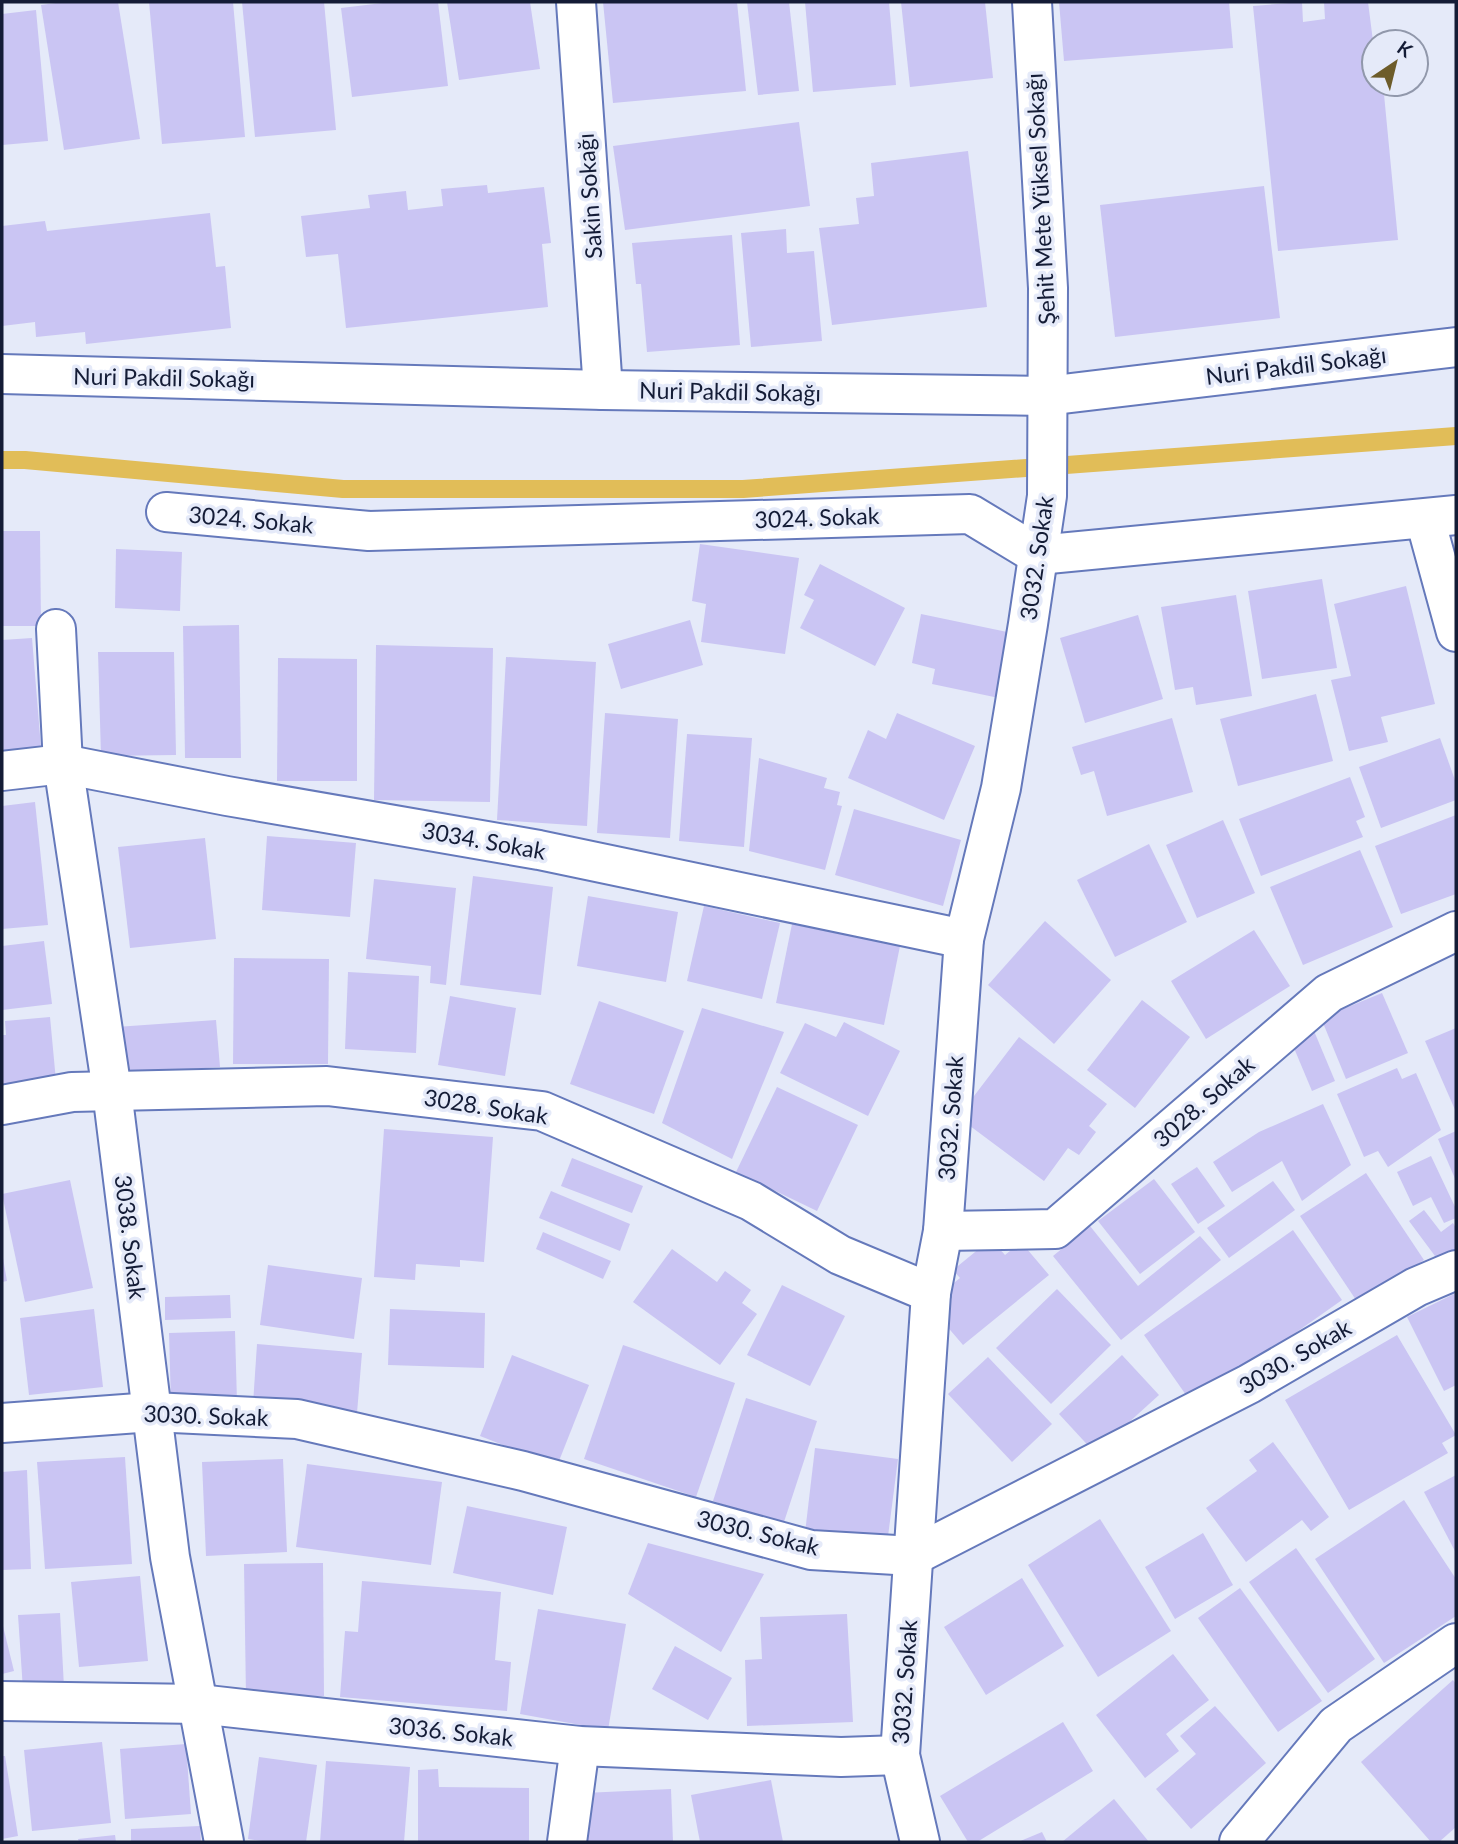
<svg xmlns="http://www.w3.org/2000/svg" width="1458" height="1844" font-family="Lato,sans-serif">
<rect width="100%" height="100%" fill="#e5eaf9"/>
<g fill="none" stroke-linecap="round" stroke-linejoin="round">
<path stroke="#e1bd58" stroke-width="18" d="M2,460H25L343,489H743L1456,436"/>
</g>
<g fill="#cac5f3">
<path d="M63,2H118L140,139L64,150L41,5Z"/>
<path d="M149,2H233L245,137L162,144Z"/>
<path d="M242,2H324L336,130L255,137Z"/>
<path d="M391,2H438L448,86L352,97L341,8Z"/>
<path d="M447,2H530L540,69L459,80Z"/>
<path d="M603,2H737L746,91L613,103Z"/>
<path d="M747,2H789L799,91L758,95Z"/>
<path d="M805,2H889L896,85L813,92Z"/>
<path d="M901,2H985L993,78L910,87Z"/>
<path d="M1059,2H1229L1233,48L1064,61Z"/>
<path d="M1302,2L1303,22L1325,19L1324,2H1368L1374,49V84H1383L1398,240L1278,251L1253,6Z"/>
<path d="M36,10L48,141L2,145V14Z"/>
<path d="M799,122L810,206L625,230L613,146Z"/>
<path d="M968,151L987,307L832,325L819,228L859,224L856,198L874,196L871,163Z"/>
<path d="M487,185L488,193L544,187L551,243L542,244L548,307L346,328L338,254L306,257L301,216L370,208L368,195L406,191L408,210L443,206L441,189Z"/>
<path d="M1264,186L1280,318L1115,337L1100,205Z"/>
<path d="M210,213L216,267L225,266L231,328L86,344L85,332L36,337L35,322L2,326V226L45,221L47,231Z"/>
<path d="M786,229L787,253L814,251L822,341L751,347L741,233Z"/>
<path d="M732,235L740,345L647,352L641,284H636L632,243Z"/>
<path d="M2,531H40L41,626H2Z"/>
<path d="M700,544L799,558L785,654L701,642L706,604L692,601Z"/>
<path d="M116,549L182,552L180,611L115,608Z"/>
<path d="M820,564L905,608L875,666L800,628L814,600L804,595Z"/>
<path d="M1322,579L1337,668L1262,679L1248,591Z"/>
<path d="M1406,586L1435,704L1381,717L1388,742L1349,751L1331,680L1351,676L1334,604Z"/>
<path d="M1236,595L1252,696L1196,705L1193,687L1175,690L1161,607Z"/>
<path d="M921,614L1012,633L999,698L932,684L935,669L912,663Z"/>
<path d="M1138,615L1163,699L1085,723L1060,638Z"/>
<path d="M690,620L703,665L621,689L608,644Z"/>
<path d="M239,625L241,758H185L183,626Z"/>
<path d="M32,638L41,748L2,752V640Z"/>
<path d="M376,645L493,648L490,802L374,800Z"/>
<path d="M98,652H174L176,755L101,756Z"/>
<path d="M506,657L596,662L587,826L497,820Z"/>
<path d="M278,658L357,659V781H277Z"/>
<path d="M1316,694L1333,761L1238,786L1220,719Z"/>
<path d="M605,713L678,719L670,838L597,833Z"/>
<path d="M897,713L975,746L944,820L848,778L868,730L886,739Z"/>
<path d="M1172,718L1193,792L1107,816L1094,771L1081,775L1072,747Z"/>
<path d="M687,734L752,738L744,847L679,841Z"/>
<path d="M1440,738L1456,783V800L1381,828L1359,767Z"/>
<path d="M759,758L827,778L824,788L840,792L837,805L842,806L825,870L749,851Z"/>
<path d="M1350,777L1365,817L1356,821L1363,837L1261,876L1239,819Z"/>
<path d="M35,802L48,925L2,929V806Z"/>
<path d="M854,809L961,840L943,906L835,875Z"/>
<path d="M1456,815V894L1401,914L1375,846Z"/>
<path d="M1223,820L1255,893L1197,918L1166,845Z"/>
<path d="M267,836L356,843L350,917L262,910Z"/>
<path d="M205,838L216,939L130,948L118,847Z"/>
<path d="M1149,844L1187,922L1115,957L1077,880Z"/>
<path d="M1360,850L1393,927L1303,965L1270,887Z"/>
<path d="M473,876L553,887L541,995L460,985Z"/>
<path d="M374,879L456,888L446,985L430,983L431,966L366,959Z"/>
<path d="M588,896L678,912L666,982L577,966Z"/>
<path d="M704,906L780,923L762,999L687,981Z"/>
<path d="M1045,921L1111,980L1054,1044L988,985Z"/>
<path d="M792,924L900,946L884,1025L776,1003Z"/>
<path d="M1254,930L1290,986L1206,1039L1171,981Z"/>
<path d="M44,941L52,1004L2,1010V946Z"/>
<path d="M234,958L329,959L328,1064H233Z"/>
<path d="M348,972L419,976L416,1053L345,1049Z"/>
<path d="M1382,993L1408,1053L1346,1079L1321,1018Z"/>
<path d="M450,996L516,1008L505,1076L438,1065Z"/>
<path d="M1142,1000L1190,1037L1135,1108L1087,1070Z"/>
<path d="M599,1001L684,1031L654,1114L570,1084Z"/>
<path d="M702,1008L784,1032L732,1159L662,1123Z"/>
<path d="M50,1017L56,1081L2,1086V1035H6L5,1021Z"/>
<path d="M216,1020L220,1067L120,1074L116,1027Z"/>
<path d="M844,1022L900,1051L868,1116L780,1073L805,1023L836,1037Z"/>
<path d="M1456,1028V1112L1425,1041Z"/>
<path d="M1314,1031L1335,1081L1312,1091L1291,1041Z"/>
<path d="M1019,1037L1107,1104L1089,1126L1096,1132L1079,1155L1068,1148L1044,1181L958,1117Z"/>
<path d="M1397,1068L1402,1079L1416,1073L1441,1130L1388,1167L1378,1151L1364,1157L1337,1094Z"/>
<path d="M777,1087L858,1125L817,1211L736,1172Z"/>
<path d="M1323,1104L1351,1165L1302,1201L1282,1161L1232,1192L1213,1162L1259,1132Z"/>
<path d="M384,1129L493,1137L484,1262L460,1260V1267L416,1264L415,1280L374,1277Z"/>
<path d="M1456,1131V1181L1438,1139Z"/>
<path d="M1431,1156L1456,1209V1218L1444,1223L1431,1197L1413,1206L1397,1172Z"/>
<path d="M572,1158L643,1186L632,1213L561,1186Z"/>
<path d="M1197,1167L1225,1206L1198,1224L1171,1184Z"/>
<path d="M1366,1173L1424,1260L1358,1303L1300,1216Z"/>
<path d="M1154,1179L1195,1232L1140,1274L1098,1221Z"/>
<path d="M70,1180L93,1288L25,1302L2,1194Z"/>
<path d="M1273,1181L1295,1210L1229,1258L1207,1228Z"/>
<path d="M551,1191L630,1224L620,1251L539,1218Z"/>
<path d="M1424,1210L1441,1232L1453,1223L1456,1228V1259L1427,1262L1435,1256L1409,1221Z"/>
<path d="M1090,1226L1138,1286L1200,1236L1221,1260L1121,1340L1053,1256Z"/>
<path d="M1293,1230L1342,1300L1193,1405L1144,1335Z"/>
<path d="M543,1232L611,1261L603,1279L536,1249Z"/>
<path d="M991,1239L1005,1255L1021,1242L1049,1275L963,1345L939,1317L950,1309L939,1295L960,1278L953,1270Z"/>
<path d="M672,1249L717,1282L725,1271L751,1290L742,1303L757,1314L720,1365L633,1302Z"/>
<path d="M2,1258H3L7,1281L2,1282Z"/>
<path d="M268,1265L362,1278L354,1339L260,1325Z"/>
<path d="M782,1285L845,1316L810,1386L747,1355Z"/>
<path d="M1057,1289L1111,1345L1051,1404L996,1348Z"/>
<path d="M1456,1293V1385L1444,1391L1407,1317Z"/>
<path d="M230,1295L231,1318L165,1320V1297Z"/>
<path d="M94,1309L103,1387L29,1395L20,1318Z"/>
<path d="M390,1309L485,1313L484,1368L388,1365Z"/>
<path d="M235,1331L237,1402L171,1404L169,1333Z"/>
<path d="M1397,1335L1456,1435L1442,1443L1448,1453L1349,1510L1285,1400Z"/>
<path d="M257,1344L362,1353L357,1413L253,1404Z"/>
<path d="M623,1345L735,1383L696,1497L584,1459Z"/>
<path d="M512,1355L589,1385L557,1466L480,1436Z"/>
<path d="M1122,1355L1159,1395L1095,1453L1059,1414Z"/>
<path d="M988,1357L1052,1424L1012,1462L948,1394Z"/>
<path d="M746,1398L817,1421L783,1525L713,1501Z"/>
<path d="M1273,1442L1329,1517L1311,1531L1302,1520L1246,1562L1206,1508L1257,1471L1249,1460Z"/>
<path d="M815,1448L898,1459L887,1544L805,1533Z"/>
<path d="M125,1457L132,1564L45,1569L37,1462Z"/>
<path d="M283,1459L287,1552L206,1556L202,1462Z"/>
<path d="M307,1464L442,1482L431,1565L296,1547Z"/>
<path d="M27,1470L31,1569L2,1570V1472Z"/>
<path d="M1456,1475V1553L1424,1492Z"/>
<path d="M1404,1500L1456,1579V1616L1384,1663L1315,1559Z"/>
<path d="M467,1506L567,1527L553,1595L453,1573Z"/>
<path d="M1100,1519L1171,1631L1098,1677L1028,1565Z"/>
<path d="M1203,1533L1233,1585L1175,1619L1145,1567Z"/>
<path d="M648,1543L764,1574L721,1652L628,1594Z"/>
<path d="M1296,1548L1375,1659L1328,1693L1249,1582Z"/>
<path d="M323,1563L324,1696L246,1697L244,1564Z"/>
<path d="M140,1576L148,1661L79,1667L71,1582Z"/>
<path d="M1022,1578L1064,1646L986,1695L944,1627Z"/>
<path d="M362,1581L501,1592L495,1660L511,1662L507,1711L340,1697L345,1631L358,1632Z"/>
<path d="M1240,1588L1322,1701L1278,1732L1198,1618Z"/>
<path d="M538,1609L626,1624L608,1730L520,1714Z"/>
<path d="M60,1613L64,1687L23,1690L18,1615Z"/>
<path d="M847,1614L853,1722L747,1726L745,1660L762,1659L760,1617Z"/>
<path d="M2,1622L14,1671L2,1674Z"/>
<path d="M675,1646L732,1678L708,1720L652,1689Z"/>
<path d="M1173,1654L1209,1700L1166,1734L1179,1751L1145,1778L1096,1715Z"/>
<path d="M1453,1680L1456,1684V1827L1439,1842H1431L1361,1762Z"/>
<path d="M1215,1706L1266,1763L1191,1829L1156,1789L1196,1754L1180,1736Z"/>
<path d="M1063,1722L1093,1771L977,1842H968L940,1796Z"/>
<path d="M102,1742L111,1823L32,1831L24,1750Z"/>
<path d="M186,1744L191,1814L125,1819L120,1749Z"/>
<path d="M2,1756H5L18,1836L2,1839Z"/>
<path d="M259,1757L317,1765L306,1842H269L248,1839Z"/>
<path d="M326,1761L410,1767L404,1842H320Z"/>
<path d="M438,1769L439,1787L529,1788V1842H418V1770Z"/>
<path d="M771,1780L783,1842H700L691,1795Z"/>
<path d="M671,1789L673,1842H586L584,1793Z"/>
<path d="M1114,1799L1149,1842H1062Z"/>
<path d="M200,1826L201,1842H131V1829Z"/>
<path d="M1042,1832L1047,1842H1018Z"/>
<path d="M115,1835L116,1842H79L78,1839Z"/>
</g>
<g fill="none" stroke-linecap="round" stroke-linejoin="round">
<defs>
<g id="minor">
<path d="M576,2L603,390"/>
<path d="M2,374L603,390L1046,396L1456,347"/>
<path d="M166,512L369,531L970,514L1038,555L1456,515"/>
<path d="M1425,519L1456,632"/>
<path d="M56,629L63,764L112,1091L170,1557L224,1842"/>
<path d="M2,771L63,764L227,796L539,850L964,939"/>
<path d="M2,1105L72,1092L327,1086L542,1111L751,1201L840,1255L931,1293"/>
<path d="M943,1231L1055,1229L1329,993L1456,931"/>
<path d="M2,1423L152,1412L297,1419L523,1471L811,1550L913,1556L1249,1384L1416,1287L1456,1270"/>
<path d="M2,1701L199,1704L580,1746L841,1757L900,1755"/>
<path d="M567,1842L580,1746"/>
<path d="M920,1842L900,1755L931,1293L943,1231L964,939L1001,788L1028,624L1047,496L1048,288L1032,2"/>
<path d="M1239,1842L1336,1725L1456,1643"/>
</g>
</defs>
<use href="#minor" stroke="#6579bb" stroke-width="42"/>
<use href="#minor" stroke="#fff" stroke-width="38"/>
</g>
<g text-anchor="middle" stroke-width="7" stroke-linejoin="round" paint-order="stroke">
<g font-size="23" fill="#141c36" stroke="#e5eaf9">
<text transform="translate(590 196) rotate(-94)" y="8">Sakin Sokağı</text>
<text transform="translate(1041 199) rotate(-93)" y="8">Şehit Mete Yüksel Sokağı</text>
<text transform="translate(1296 366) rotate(-7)" y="8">Nuri Pakdil Sokağı</text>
<text transform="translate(164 378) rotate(1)" y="8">Nuri Pakdil Sokağı</text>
<text transform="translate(730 392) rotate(1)" y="8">Nuri Pakdil Sokağı</text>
<text transform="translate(817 518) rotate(-2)" y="8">3024. Sokak</text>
<text transform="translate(251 520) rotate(5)" y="8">3024. Sokak</text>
<text transform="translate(1037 558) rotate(-82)" y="8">3032. Sokak</text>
<text transform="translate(484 841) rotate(10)" y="8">3034. Sokak</text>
<text transform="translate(1204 1102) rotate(-41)" y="8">3028. Sokak</text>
<text transform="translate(486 1107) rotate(9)" y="8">3028. Sokak</text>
<text transform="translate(951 1118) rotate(-86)" y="8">3032. Sokak</text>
<text transform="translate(130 1237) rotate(83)" y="8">3038. Sokak</text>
<text transform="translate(1295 1357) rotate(-30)" y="8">3030. Sokak</text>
<text transform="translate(206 1416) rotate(2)" y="8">3030. Sokak</text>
<text transform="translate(758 1533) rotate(14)" y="8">3030. Sokak</text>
<text transform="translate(905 1682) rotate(-86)" y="8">3032. Sokak</text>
<text transform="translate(451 1732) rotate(6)" y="8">3036. Sokak</text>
</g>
</g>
<rect width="1458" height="1844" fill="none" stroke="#141c36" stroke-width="7"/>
<g transform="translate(1395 63) rotate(35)"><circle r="33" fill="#e5eaf9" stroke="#9198ab" stroke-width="2"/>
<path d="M0-5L12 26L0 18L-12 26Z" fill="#6d5c2a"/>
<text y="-10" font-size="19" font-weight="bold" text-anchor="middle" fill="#141c36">K</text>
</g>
</svg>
